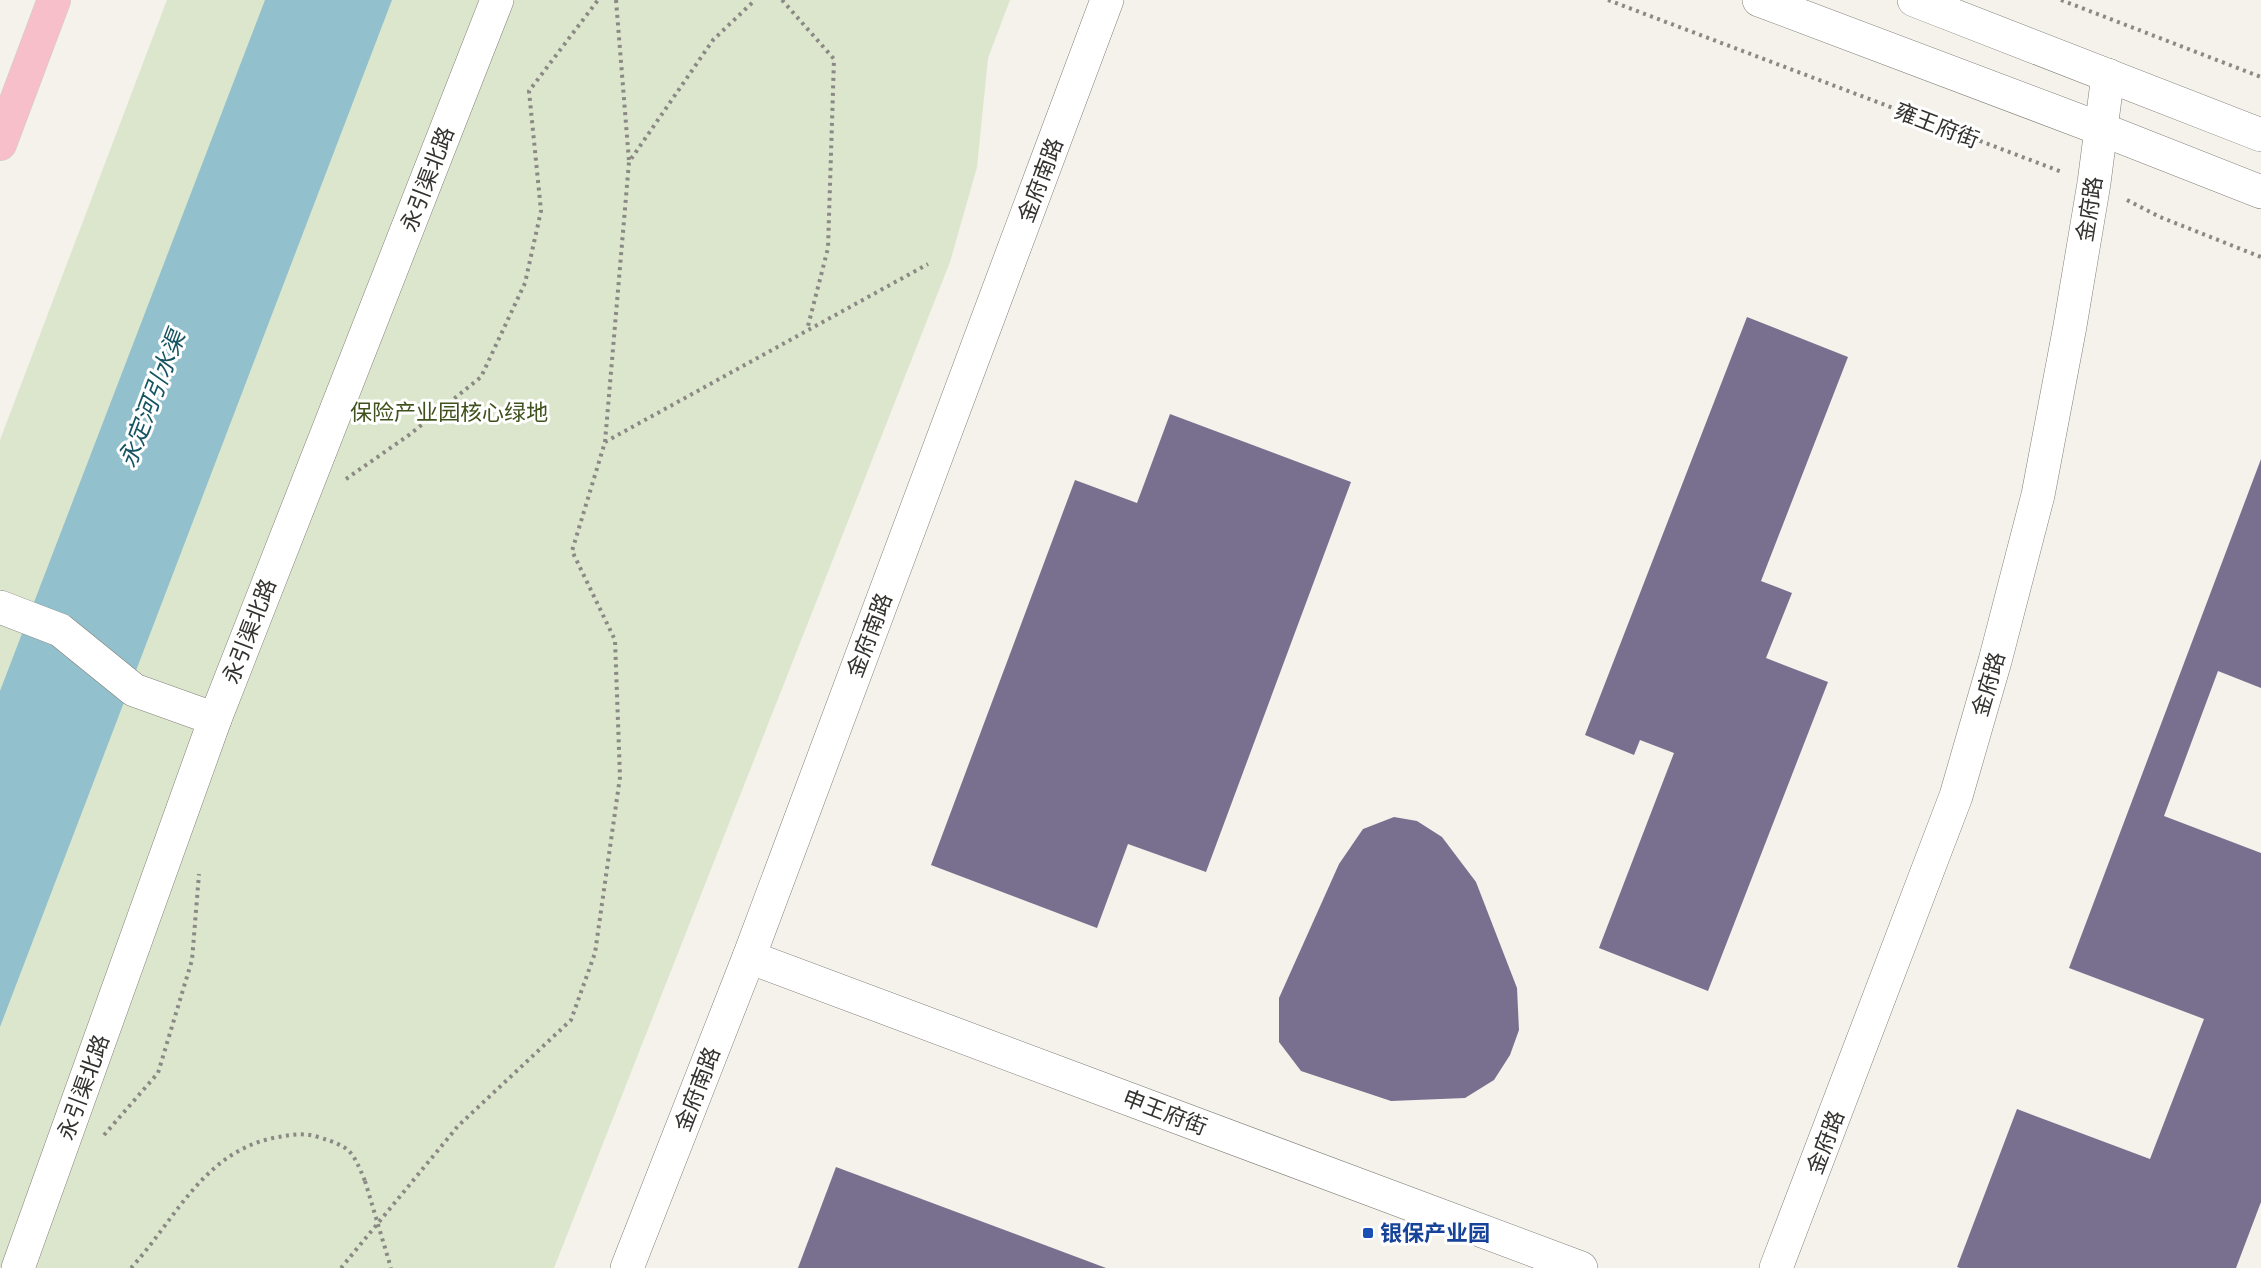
<svg xmlns="http://www.w3.org/2000/svg" width="2261" height="1268" font-family="Mulish,'Noto Sans SC',sans-serif">
<rect width="100%" height="100%" fill="#f4f2eb"/>
<path fill="#dbe6cc" d="M167,0H1010L988,58L977,167L950,262L554,1268H0V440Z"/>
<path fill="#92c0cc" d="M265,0H392L0,1027V691Z"/>
<g fill="#797090">
<path d="M1747,317L1848,357L1761,581L1792,593L1766,658L1828,682L1708,991L1599,948L1674,753L1640,740L1634,755L1585,735Z"/>
<path d="M1170,414L1351,482L1206,872L1128,844L1097,928L931,865L1075,480L1137,503Z"/>
<path d="M2261,459V688L2218,671L2164,816L2261,853V1202L2236,1268H1960L1957,1267L2017,1109L2150,1159L2204,1019L2069,968Z"/>
<path d="M1394,817L1417,821L1442,837L1476,882L1517,988L1519,1030L1510,1055L1494,1080L1465,1098L1391,1101L1301,1071L1279,1042V998L1339,864L1363,829Z"/>
<path d="M836,1167L1106,1268H798Z"/>
</g>
<g fill="none" stroke-linecap="round" stroke-linejoin="round">
<defs>
<g id="street">
<path d="M0,607L60,630L134,690L215,719"/>
<path d="M18,1268L215,719L497,0"/>
</g>
<g id="secondary">
<path d="M1759,0L2101,129L2261,192"/>
<path d="M1914,0L2261,135"/>
<path d="M749,957L1581,1268"/>
<path d="M627,1268L749,957L1107,0"/>
<path d="M1776,1268L1956,796L1995,661L2038,495L2070,326L2094,183L2108,75"/>
</g>
<path id="primary" d="M0,144L54,0"/>
</defs>
<use href="#street" stroke="#83817b" stroke-width="34"/>
<use href="#secondary" stroke="#83817b" stroke-width="34"/>
<use href="#primary" stroke="#cececd" stroke-width="34"/>
<g stroke="#8b8985" stroke-width="4" stroke-dasharray="3 4.5" stroke-linecap="butt">
<path d="M616,0L629,161"/>
<path d="M782,0L834,59L828,248L807,330"/>
<path d="M1608,0L2062,172"/>
<path d="M2061,0L2261,77"/>
<path d="M2127,200L2160,217L2261,257"/>
<path d="M605,442L629,162L713,40L755,0"/>
<path d="M346,479L409,435L481,377L525,283L541,211L529,91L598,0"/>
<path d="M104,1135L158,1073L192,960L199,874"/>
<path d="M131,1268C175,1220 203,1153 273,1138C289,1135 303,1132 318,1137C351,1147 352,1150 365,1181"/>
<path d="M341,1268L458,1126L571,1020L595,953L620,777L615,640L572,551L605,442L928,264"/>
</g>
<use href="#street" stroke="#fff" stroke-width="33"/>
<use href="#secondary" stroke="#fff" stroke-width="33"/>
<use href="#primary" stroke="#f7bfca" stroke-width="33"/>
<path stroke="#8b8985" stroke-width="4" stroke-dasharray="3 4.5" stroke-linecap="butt" d="M365,1181L391,1268"/>
</g>
<rect fill="#1a4fb4" stroke="#fff" stroke-width="2" x="1362" y="1227" width="12" height="12" rx="3"/>
<g text-anchor="middle" stroke-width="6" stroke-linejoin="round" paint-order="stroke">
<g font-size="22" fill="#33322f" stroke="#fff">
<text transform="translate(1937 125) rotate(21)" y="8">雍王府街</text>
<text transform="translate(427 179) rotate(-69)" y="8">永引渠北路</text>
<text transform="translate(1040 180) rotate(-69)" y="8">金府南路</text>
<text transform="translate(2089 209) rotate(-81)" y="8">金府路</text>
<text transform="translate(249 631) rotate(-69)" y="8">永引渠北路</text>
<text transform="translate(869 635) rotate(-69)" y="8">金府南路</text>
<text transform="translate(1988 684) rotate(-74)" y="8">金府路</text>
<text transform="translate(83 1087) rotate(-70)" y="8">永引渠北路</text>
<text transform="translate(697 1089) rotate(-69)" y="8">金府南路</text>
<text transform="translate(1165 1112) rotate(21)" y="8">申王府街</text>
<text transform="translate(1825 1142) rotate(-69)" y="8">金府路</text>
</g>
<g font-size="22" fill="#3f511c" stroke="#fff">
<text x="449" y="420">保险产业园核心绿地</text>
</g>
<g font-size="22" font-weight="bold" fill="#164399" stroke="#fff" text-anchor="start">
<text x="1380" y="1241">银保产业园</text>
</g>
<g font-size="24" font-style="italic" fill="#155461" stroke="#fff">
<text transform="translate(152 399) rotate(-69)" y="8">永定河引水渠</text>
</g>
</g>
</svg>
